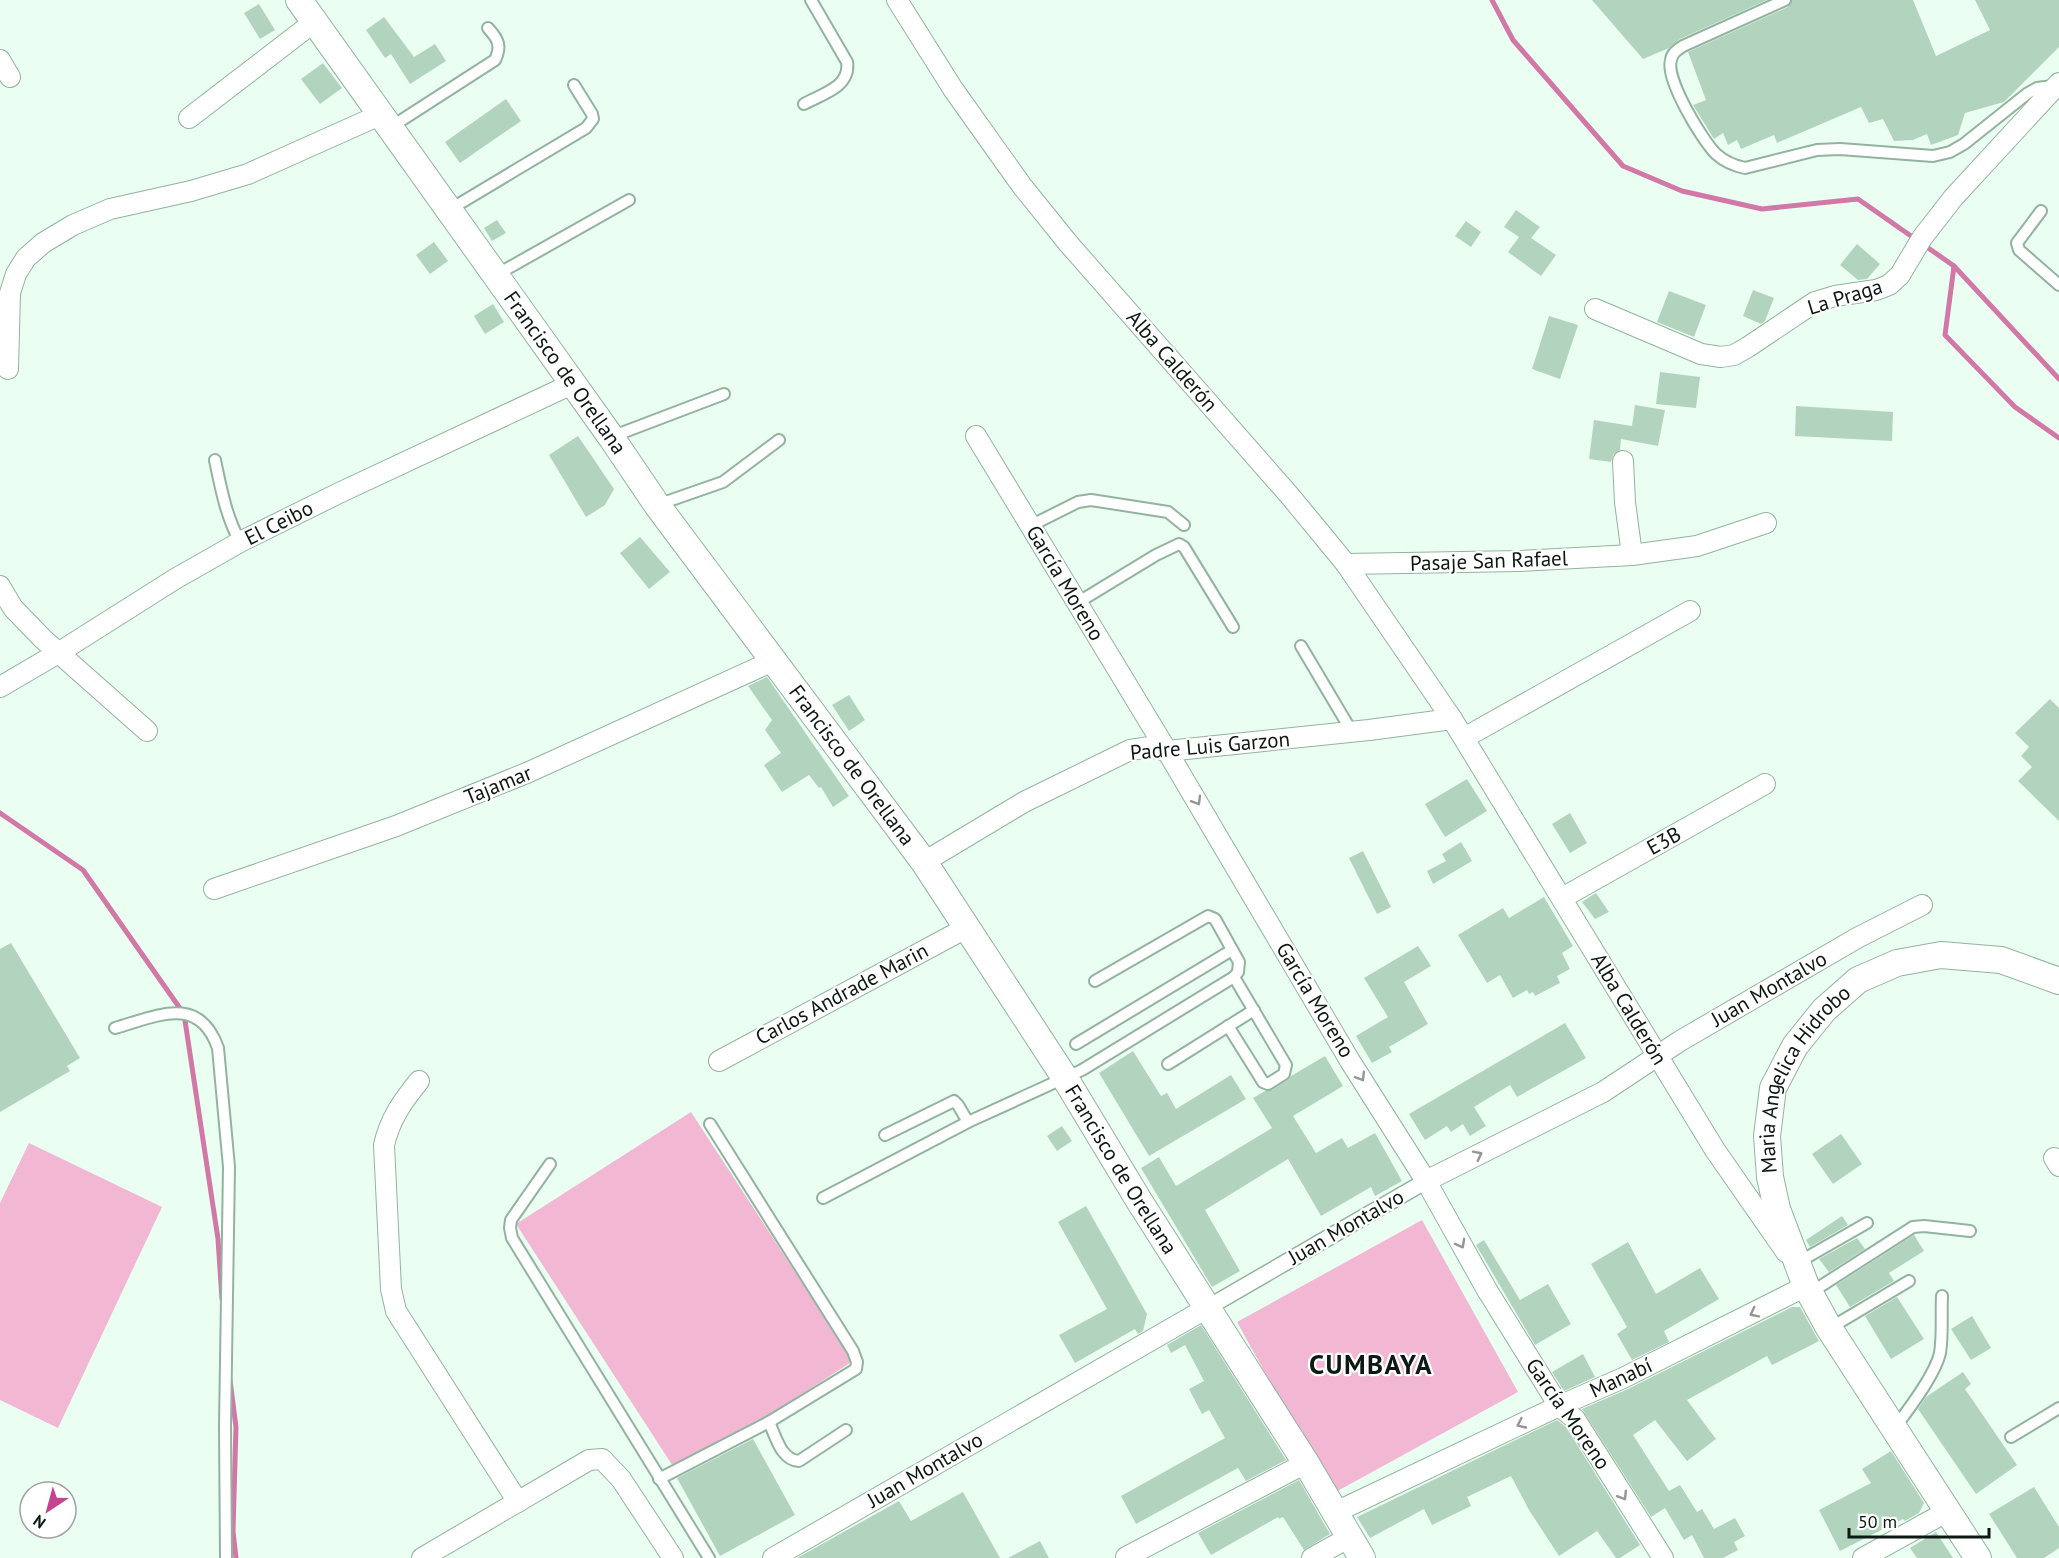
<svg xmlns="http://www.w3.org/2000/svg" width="2059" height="1558" font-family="'PT Sans',sans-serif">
<rect width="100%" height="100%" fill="#eafff1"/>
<g fill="#f1b7d3">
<path d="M691,1112L853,1361L678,1474L516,1224Z"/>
<path d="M29,1143L162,1207L58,1428L0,1400V1203Z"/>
<path d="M1422,1220L1518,1392L1332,1494L1237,1322Z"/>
</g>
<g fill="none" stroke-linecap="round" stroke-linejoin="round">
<g stroke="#d178a7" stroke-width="5">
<path d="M1492,0L1513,40L1623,166L1682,191L1762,209L1858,199L1954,266L2059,379"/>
<path d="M1954,266L1945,335L2015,407L2059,438"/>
<path d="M0,813L83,870L184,1014L218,1239L222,1299"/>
<path d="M230,1380L236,1427L233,1531L236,1558"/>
</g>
</g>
<g fill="#b2d4bf">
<path d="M1592,0H1767L1680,39L1669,48L1643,59Z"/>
<path d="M1792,0H1913L1936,56L1990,30L1975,0H2059V47L2004,102L1965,113L1958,135L1931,145L1927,134L1913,140L1894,141L1883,119L1869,123L1861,107L1777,143L1774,135L1741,149L1737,140L1728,145L1723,133L1714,139L1693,105L1706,100L1688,52L1788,7Z"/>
<path d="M259,4L275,30L260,39L244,13Z"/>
<path d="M384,17L414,57L435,44L446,61L410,84L391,54L385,58L366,30Z"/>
<path d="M323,63L342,88L320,104L301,79Z"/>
<path d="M506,99L521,121L460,163L445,142Z"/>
<path d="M1516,210L1540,227L1531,238L1556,255L1541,276L1508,252L1519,237L1504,227Z"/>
<path d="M497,220L506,233L492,241L484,228Z"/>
<path d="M1466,221L1481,232L1471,247L1455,236Z"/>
<path d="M434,242L448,261L430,274L416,255Z"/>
<path d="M1857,244L1880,264L1867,279L1858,280L1840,265Z"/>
<path d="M1753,290L1774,298L1765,321L1761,324L1743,316Z"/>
<path d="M1669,291L1706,305L1694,337L1657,322Z"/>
<path d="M493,304L504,322L485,334L474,316Z"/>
<path d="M1549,316L1578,325L1560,379L1532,369Z"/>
<path d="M1660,372L1700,377L1696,408L1656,404Z"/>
<path d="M1635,405L1665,410L1658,446L1621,439L1620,450L1613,455L1611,462L1589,459L1594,420L1632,426Z"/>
<path d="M1796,406L1893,412L1892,441L1795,436Z"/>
<path d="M578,436L614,489L605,505L586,517L549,455Z"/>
<path d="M640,537L670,572L649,589L620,553Z"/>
<path d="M767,677L849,796L833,807L821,787L819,788L809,775L782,792L764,765L781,753L765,730L772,720L748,686Z"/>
<path d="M849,695L865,720L849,731L832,705Z"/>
<path d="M2050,699L2059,708V821L2018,781L2032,767L2021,756L2029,747L2015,733Z"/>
<path d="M1467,779L1487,811L1445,837L1425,804Z"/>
<path d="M1570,813L1587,843L1570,853L1552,824Z"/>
<path d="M1461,842L1472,861L1433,884L1427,871L1446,861L1442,854Z"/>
<path d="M1363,851L1391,907L1377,914L1349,858Z"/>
<path d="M1596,893L1609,912L1595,919L1582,902Z"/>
<path d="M1544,897L1573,946L1562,953L1570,969L1557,976L1560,983L1535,996L1533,992L1529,994L1527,990L1513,998L1500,975L1487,983L1458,935L1503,908L1509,918Z"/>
<path d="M11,943L80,1058L67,1066L70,1071L0,1112V949Z"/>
<path d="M1418,946L1431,966L1404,982L1428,1024L1389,1047L1392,1052L1372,1063L1356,1036L1388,1017L1364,978Z"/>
<path d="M1565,1023L1586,1058L1517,1097L1510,1085L1474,1107L1486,1126L1470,1136L1463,1124L1451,1132L1447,1126L1425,1140L1409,1114Z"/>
<path d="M1133,1051L1161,1096L1167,1093L1176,1109L1231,1075L1246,1099L1149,1156L1099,1073Z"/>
<path d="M1325,1056L1343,1086L1293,1116L1316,1153L1342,1138L1348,1148L1375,1133L1402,1181L1375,1196L1371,1187L1321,1216L1288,1159L1205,1210L1240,1271L1212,1287L1141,1168L1159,1157L1176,1186L1272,1128L1253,1098L1265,1091L1272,1090L1288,1080L1291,1076Z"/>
<path d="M1062,1126L1072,1141L1057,1151L1047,1136Z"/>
<path d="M1841,1134L1862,1164L1833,1184L1812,1154Z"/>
<path d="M1086,1206L1147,1314L1143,1331L1138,1334L1135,1329L1075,1363L1059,1335L1107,1309L1058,1222Z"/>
<path d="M1842,1216L1848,1225L1810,1247L1806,1240Z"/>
<path d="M1914,1235L1924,1251L1889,1273L1894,1281L1850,1307L1836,1285Z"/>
<path d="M1857,1238L1865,1249L1829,1272L1819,1259Z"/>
<path d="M1484,1240L1520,1300L1548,1284L1571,1324L1535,1345L1476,1245Z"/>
<path d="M1628,1242L1656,1294L1700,1268L1719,1299L1664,1331L1669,1342L1632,1360L1617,1334L1627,1327L1591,1264Z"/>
<path d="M1897,1297L1924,1339L1891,1359L1865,1316Z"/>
<path d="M1792,1307H1800L1819,1341L1772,1365L1767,1356L1687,1400L1716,1439L1687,1461L1655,1420L1633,1435L1669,1491L1680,1485L1697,1512L1702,1509L1714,1529L1735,1518L1745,1536L1734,1542L1738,1550L1723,1558H1704L1692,1535L1684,1540L1665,1508L1651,1517L1582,1409L1628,1389Z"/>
<path d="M1972,1316L1991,1348L1971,1360L1951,1329Z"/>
<path d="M1201,1325L1286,1460L1246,1481L1238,1468L1136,1524L1121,1496L1225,1438L1209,1410L1202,1414L1189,1389L1204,1381L1185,1345L1171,1353L1167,1345Z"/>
<path d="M1583,1354L1595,1377L1564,1391L1552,1372Z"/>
<path d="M1963,1372L1971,1384L1965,1389L2017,1465L1976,1494L1918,1409L1926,1397Z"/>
<path d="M1557,1420L1566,1427L1640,1545L1620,1558H1616L1597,1531L1559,1556L1529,1510L1511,1476L1467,1497L1471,1506L1432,1525L1424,1509L1370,1538L1357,1517Z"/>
<path d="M753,1439L795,1515L720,1556L677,1478Z"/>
<path d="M1891,1451L1924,1503L1919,1513L1905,1521L1903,1519L1840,1551L1819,1510L1871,1483L1862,1469Z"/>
<path d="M1299,1480L1330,1534L1304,1550L1283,1517L1279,1519L1278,1517L1211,1555L1198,1533Z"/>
<path d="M2034,1487L2059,1527V1548L2044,1558H2017L1989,1514Z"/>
<path d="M963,1492L1000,1558H797L899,1501L911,1521Z"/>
<path d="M1936,1532L1953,1558H1917L1910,1548Z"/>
<path d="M1040,1541L1049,1558H1008Z"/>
</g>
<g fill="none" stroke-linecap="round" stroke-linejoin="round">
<defs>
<g id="service">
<path d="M1785,0L1683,46C1677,50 1672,53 1671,60C1665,79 1702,140 1716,154C1724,161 1735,166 1745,168L1817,150L1840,149L1933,156L1950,152L1964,144L2028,93L2037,88L2053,86"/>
<path d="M804,104C822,94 851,87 847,62L811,0"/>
<path d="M391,127L495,60C502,46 498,39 488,28"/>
<path d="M449,210L586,128L593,119L592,114L574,85"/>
<path d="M2041,211L2017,243L2019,250L2059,285"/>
<path d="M496,275L629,200"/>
<path d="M611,437L724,394"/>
<path d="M215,460C221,489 226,516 240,542"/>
<path d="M657,505L723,482L779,440"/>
<path d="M1030,526L1078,502L1091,500L1168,512L1184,525"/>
<path d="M1077,603L1156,555L1179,544L1184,547L1233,627"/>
<path d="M1301,646L1352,732"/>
<path d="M1228,1026L1263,1082L1268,1084L1284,1074L1286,1065L1234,977"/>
<path d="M115,1028C157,1016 199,994 218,1048L229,1167L225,1426L226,1558"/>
<path d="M1076,1044L1232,950"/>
<path d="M1168,1064L1254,1010"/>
<path d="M885,1135L954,1101L958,1105L968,1122"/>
<path d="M550,1164L511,1220L510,1228L512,1238L709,1558"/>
<path d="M823,1198L968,1122L1082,1070L1234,977L1238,972L1239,962L1215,919L1208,916L1095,981"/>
<path d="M1797,1263L1867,1223"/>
<path d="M1810,1293L1913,1227L1924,1226L1970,1231"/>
<path d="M1830,1328L1909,1281"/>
<path d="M769,1422C776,1437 781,1460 799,1461L846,1430"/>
<path d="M1894,1429C1908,1410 1935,1375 1940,1353C1943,1335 1941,1314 1942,1296"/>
<path d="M2011,1437L2059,1408"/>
<path d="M659,1479L769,1422L856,1369L857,1362L853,1351L710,1124"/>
</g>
<path id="pedestrian" d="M1207,1308L1426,1181"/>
<g id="minor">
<path d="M897,0L953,89L1022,186L1068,243L1290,496L1346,564L1452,719L1715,1150L1786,1252"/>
<path d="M0,60L10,77"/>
<path d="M189,118L314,22"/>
<path d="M1595,309L1701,354L1721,357L1734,355L1748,347L1815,302L1835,296L1876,290L1889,285L1900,275L1922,238L1953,198L2059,83"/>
<path d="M8,369L10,293L16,274L26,258L43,243L73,225L110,209L191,191L248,174L382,114"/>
<path d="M976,436L1167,751L1350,1061L1426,1181L1487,1290L1559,1406L1575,1419L1663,1558"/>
<path d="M1623,461L1625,502L1632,555"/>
<path d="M1346,564L1520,561L1632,555L1697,546L1766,523"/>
<path d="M0,586L13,608L43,639L147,731"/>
<path d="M0,687L58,653L175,579L240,542L339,493L572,384"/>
<path d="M1464,738L1690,611"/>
<path d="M924,862L1024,802L1130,750L1150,747L1167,751L1369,730L1452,719"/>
<path d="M214,889L396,826L529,772L773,661"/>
<path d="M1562,898L1765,784"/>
<path d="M719,1061L966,928"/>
<path d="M419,1081C402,1102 390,1119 384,1145L391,1289L396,1311L518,1502"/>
<path d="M2054,1158L2059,1166"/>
<path d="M1426,1181L1603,1092L1680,1041L1857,938L1922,905"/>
<path d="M1336,1512L1559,1406L1623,1378L1806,1286"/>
<path d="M1126,1557L1306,1463"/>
<path d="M422,1558L589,1460L602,1459L621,1479L673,1558"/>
<path d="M773,1558L1207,1308"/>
<path d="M1312,1558L1350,1537"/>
<path d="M1863,1558L1948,1511"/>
</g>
<g id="tertiary">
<path id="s1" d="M299,0L611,437L657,505L924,862L1065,1078L1138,1199L1306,1463L1362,1558"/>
<path id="s2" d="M1978,1558L1829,1328L1806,1286L1777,1209L1770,1177L1767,1136L1773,1088L1795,1046L1824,1010L1858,980L1897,963L1941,955L2001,960L2059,981"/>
</g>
</defs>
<use href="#service" stroke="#92b39f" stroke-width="14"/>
<use href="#pedestrian" stroke="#92b39f" stroke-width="18"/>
<use href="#minor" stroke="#92b39f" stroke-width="22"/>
<use href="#tertiary" stroke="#92b39f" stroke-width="28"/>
<use href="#service" stroke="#fff" stroke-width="10"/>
<use href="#pedestrian" stroke="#fff" stroke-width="15"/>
<use href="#minor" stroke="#fff" stroke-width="20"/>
<use href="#tertiary" stroke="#fff" stroke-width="26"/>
</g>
<defs><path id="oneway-chevron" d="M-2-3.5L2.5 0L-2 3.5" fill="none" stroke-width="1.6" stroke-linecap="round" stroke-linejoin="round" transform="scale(1.5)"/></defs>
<g stroke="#929794">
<use href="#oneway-chevron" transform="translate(1197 801) rotate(59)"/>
<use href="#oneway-chevron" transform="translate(1361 1077) rotate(58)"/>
<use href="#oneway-chevron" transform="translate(1478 1155) rotate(-27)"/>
<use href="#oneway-chevron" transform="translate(1461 1244) rotate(61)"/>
<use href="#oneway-chevron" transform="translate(1754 1313) rotate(153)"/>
<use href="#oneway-chevron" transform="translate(1521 1424) rotate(155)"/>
<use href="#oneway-chevron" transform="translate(1623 1496) rotate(58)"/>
</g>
<g text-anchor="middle" stroke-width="4.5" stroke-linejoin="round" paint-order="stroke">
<g font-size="21" fill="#0c1811" stroke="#fff">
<text transform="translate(1845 297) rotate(-17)" y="7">La Praga</text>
<text transform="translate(1172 361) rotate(49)" y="7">Alba Calderón</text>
<text dy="7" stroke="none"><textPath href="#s1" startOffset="458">Francisco de Orellana</textPath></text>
<text transform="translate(279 523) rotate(-27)" y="7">El Ceibo</text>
<text transform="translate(1489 561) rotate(-2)" y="7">Pasaje San Rafael</text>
<text transform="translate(1065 583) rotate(59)" y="7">García Moreno</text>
<text transform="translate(1210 746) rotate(-5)" y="7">Padre Luis Garzon</text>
<text dy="7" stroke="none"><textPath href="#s1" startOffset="944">Francisco de Orellana</textPath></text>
<text transform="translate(498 785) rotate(-22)" y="7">Tajamar</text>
<text transform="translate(1664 841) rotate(-29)" y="7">E3B</text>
<text transform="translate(1769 989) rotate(-30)" y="7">Juan Montalvo</text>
<text transform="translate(842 994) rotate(-28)" y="7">Carlos Andrade Marin</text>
<text transform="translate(1315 1000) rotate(59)" y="7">García Moreno</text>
<text transform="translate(1629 1009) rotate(59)" y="7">Alba Calderón</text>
<text dy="7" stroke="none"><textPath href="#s2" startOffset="546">Maria Angelica Hidrobo</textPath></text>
<text dy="7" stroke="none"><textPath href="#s1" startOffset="1430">Francisco de Orellana</textPath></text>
<text transform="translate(1346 1227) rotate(-30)" y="7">Juan Montalvo</text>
<text transform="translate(1621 1378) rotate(-25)" y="7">Manabí</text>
<text transform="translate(1568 1414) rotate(55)" y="7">García Moreno</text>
<text transform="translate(925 1470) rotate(-30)" y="7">Juan Montalvo</text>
</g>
<g font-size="27" font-weight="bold" letter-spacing="1.5" fill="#0c1811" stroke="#fff">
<text x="1371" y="1374">CUMBAYA</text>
</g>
</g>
<g transform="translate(48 1510) rotate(216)"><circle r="28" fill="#ffffff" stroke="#9ea3a0" stroke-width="1.5"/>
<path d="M0-4.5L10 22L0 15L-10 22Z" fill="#c4448e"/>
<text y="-9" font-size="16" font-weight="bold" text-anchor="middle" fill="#0c1811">N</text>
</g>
<path d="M1849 1528v9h140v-9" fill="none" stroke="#0c1811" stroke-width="3"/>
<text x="1858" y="1528" font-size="18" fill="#0c1811" stroke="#ffffff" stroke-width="4.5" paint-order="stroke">50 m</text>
</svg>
